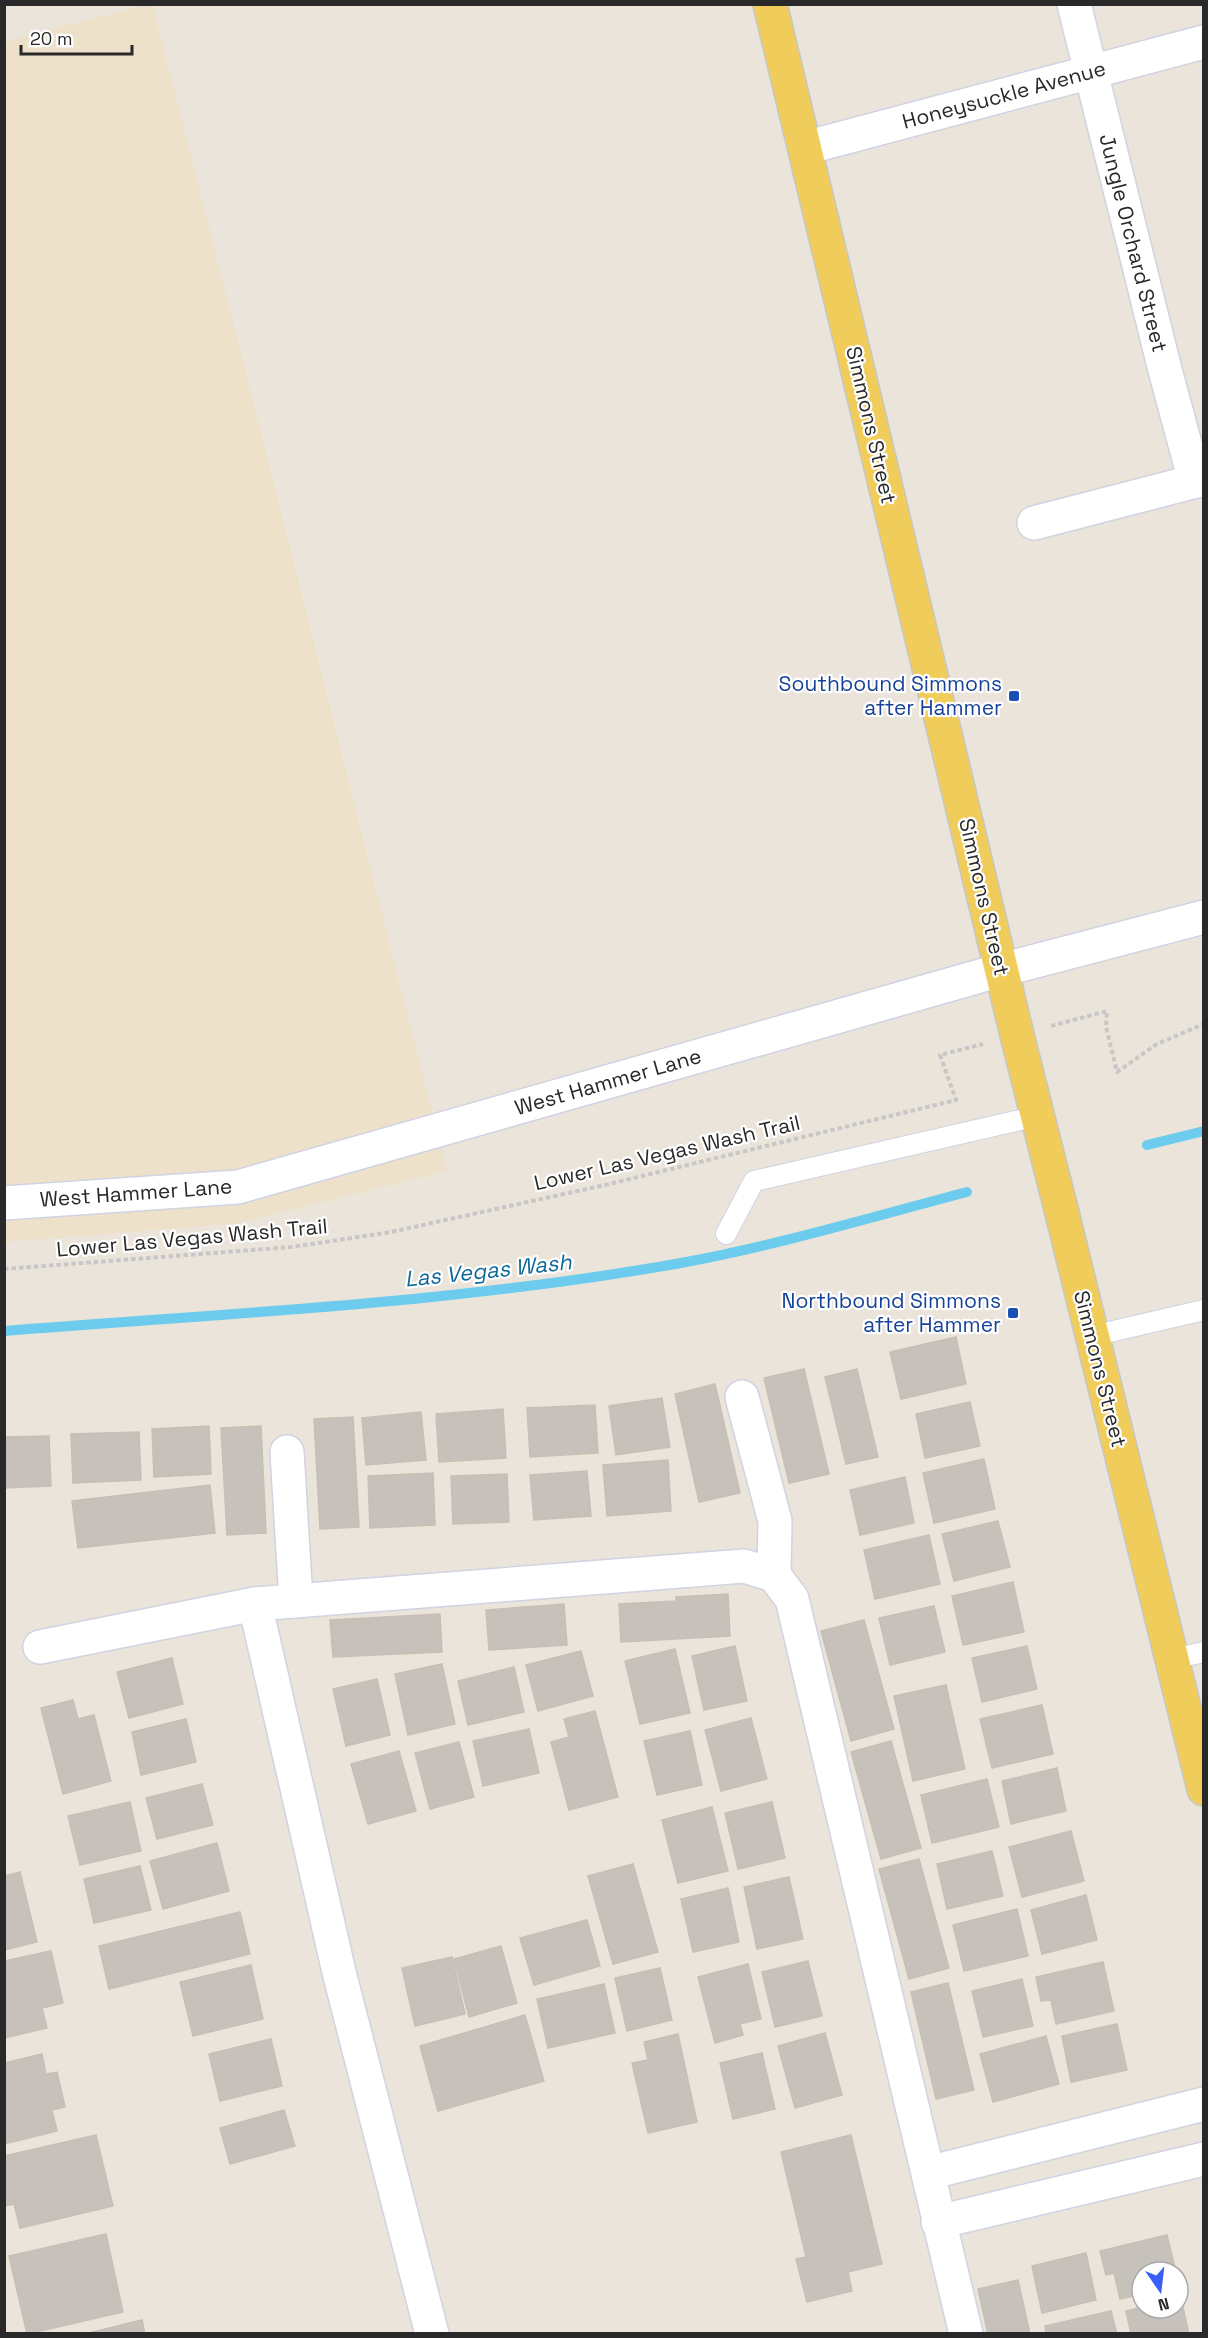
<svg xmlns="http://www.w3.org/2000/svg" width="1208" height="2338" font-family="'Space Grotesk',sans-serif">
<rect width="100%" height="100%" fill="#ebe4da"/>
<path fill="#ede1c9" d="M146,5H153L447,1171L239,1223L5,1242V41Z"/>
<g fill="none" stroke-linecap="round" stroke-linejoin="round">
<g stroke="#6dccee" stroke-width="10">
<path d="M1147,1145L1204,1131"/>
<path d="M4,1331C230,1313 458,1303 681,1263C778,1245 872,1217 967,1192"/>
</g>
</g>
<g fill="#c6c1ba" stroke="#c6c0b4" stroke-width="1.5">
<path d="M956,1337L966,1384L901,1399L890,1352Z"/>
<path d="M804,1369L829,1474L789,1483L764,1378Z"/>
<path d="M857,1369L878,1457L846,1464L825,1377Z"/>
<path d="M715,1384L740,1493L699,1502L675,1394Z"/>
<path d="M662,1398L670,1447L616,1455L609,1406Z"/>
<path d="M970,1402L980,1446L925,1458L916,1414Z"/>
<path d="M595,1405L598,1453L530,1457L527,1408Z"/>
<path d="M503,1409L506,1458L439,1462L436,1414Z"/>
<path d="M421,1412L426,1460L366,1465L362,1418Z"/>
<path d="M353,1417L359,1527L320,1529L314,1419Z"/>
<path d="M209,1426L211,1474L154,1477L152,1429Z"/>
<path d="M261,1426L266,1533L227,1535L221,1428Z"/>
<path d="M139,1432L141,1480L73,1483L71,1434Z"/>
<path d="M49,1436L51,1486L4,1488V1437Z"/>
<path d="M984,1459L995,1509L934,1523L923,1473Z"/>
<path d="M668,1460L671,1511L607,1516L603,1465Z"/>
<path d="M587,1471L591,1516L534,1520L530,1475Z"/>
<path d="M433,1473L435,1525L370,1528L368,1476Z"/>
<path d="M507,1474L509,1522L453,1524L451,1476Z"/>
<path d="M905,1477L914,1523L860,1535L850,1490Z"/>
<path d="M210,1485L215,1533L78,1548L72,1501Z"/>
<path d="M998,1521L1010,1567L954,1581L942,1534Z"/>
<path d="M929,1535L940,1584L875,1599L864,1550Z"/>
<path d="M1013,1582L1024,1632L963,1645L952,1596Z"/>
<path d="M728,1594L730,1636L621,1642L619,1604L676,1601V1597Z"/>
<path d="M564,1604L567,1645L489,1650L486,1610Z"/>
<path d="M934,1606L945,1652L890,1665L879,1618Z"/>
<path d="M440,1614L442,1652L333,1657L330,1620Z"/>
<path d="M864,1620L894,1729L851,1741L821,1631Z"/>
<path d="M735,1646L747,1701L704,1710L692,1656Z"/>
<path d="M1027,1646L1037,1689L982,1702L972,1658Z"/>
<path d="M675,1649L690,1713L640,1724L625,1661Z"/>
<path d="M581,1651L593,1696L538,1711L526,1665Z"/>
<path d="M172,1658L183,1704L129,1718L117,1672Z"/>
<path d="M442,1664L455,1724L408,1735L395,1674Z"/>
<path d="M514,1667L524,1712L468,1725L458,1681Z"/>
<path d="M377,1679L390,1735L346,1746L333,1689Z"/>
<path d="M946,1685L965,1769L913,1781L894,1696Z"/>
<path d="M73,1700L78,1719L94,1715L111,1781L63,1794L41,1708Z"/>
<path d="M1042,1705L1053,1754L992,1768L980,1719Z"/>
<path d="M595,1711L618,1797L569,1810L551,1742L569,1737L564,1719Z"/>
<path d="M751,1718L767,1779L721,1791L705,1730Z"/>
<path d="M186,1719L196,1762L141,1775L132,1732Z"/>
<path d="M529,1729L539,1773L483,1786L473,1741Z"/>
<path d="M690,1731L702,1785L657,1795L644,1741Z"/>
<path d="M891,1741L921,1848L881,1859L851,1752Z"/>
<path d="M459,1742L474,1797L430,1809L415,1753Z"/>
<path d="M399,1751L416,1811L368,1824L351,1764Z"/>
<path d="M1057,1768L1066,1811L1011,1824L1002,1781Z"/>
<path d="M987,1779L999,1827L932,1843L921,1795Z"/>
<path d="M202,1784L213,1825L157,1839L146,1798Z"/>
<path d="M130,1802L141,1851L80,1865L68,1816Z"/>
<path d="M772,1802L785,1858L738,1869L725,1813Z"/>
<path d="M712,1807L728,1871L678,1883L662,1820Z"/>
<path d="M1071,1831L1084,1881L1022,1897L1009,1847Z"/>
<path d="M217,1843L229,1891L163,1909L150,1861Z"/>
<path d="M992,1851L1003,1896L947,1909L937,1864Z"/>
<path d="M919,1859L949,1968L909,1979L879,1869Z"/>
<path d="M633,1864L658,1952L613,1964L588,1876Z"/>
<path d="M140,1866L151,1910L94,1923L84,1879Z"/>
<path d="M20,1872L37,1942L4,1950V1876Z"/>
<path d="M789,1877L803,1939L757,1949L744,1887Z"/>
<path d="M728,1888L739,1942L693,1952L681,1899Z"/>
<path d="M1086,1895L1097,1940L1042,1954L1031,1910Z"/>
<path d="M1017,1909L1028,1956L964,1971L953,1925Z"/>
<path d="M240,1912L250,1954L109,1989L99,1946Z"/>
<path d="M587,1920L600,1966L534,1985L520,1938Z"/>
<path d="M501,1946L517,2003L469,2017L454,1959Z"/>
<path d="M51,1951L63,2003L42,2008L47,2028L4,2038V1961Z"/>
<path d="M452,1957L465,2014L415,2026L402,1968Z"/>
<path d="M808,1961L822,2016L775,2027L762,1972Z"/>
<path d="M1103,1962L1114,2011L1056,2024L1051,2000L1041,2001L1036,1977Z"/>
<path d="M748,1964L761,2019L740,2024L743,2035L715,2043L698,1977Z"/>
<path d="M251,1965L263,2019L193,2036L180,1982Z"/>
<path d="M660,1968L672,2020L627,2031L615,1978Z"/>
<path d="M1022,1979L1033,2026L983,2037L972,1991Z"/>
<path d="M948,1983L974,2090L936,2099L911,1992Z"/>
<path d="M604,1984L615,2033L548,2048L537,1999Z"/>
<path d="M525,2015L544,2081L438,2111L420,2046Z"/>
<path d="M1117,2024L1127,2070L1071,2082L1062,2036Z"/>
<path d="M825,2033L842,2095L795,2108L778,2046Z"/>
<path d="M678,2034L697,2122L648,2133L632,2063L648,2060L644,2042Z"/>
<path d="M1046,2036L1059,2084L993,2102L980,2054Z"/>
<path d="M271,2039L282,2086L220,2101L209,2054Z"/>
<path d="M762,2053L775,2109L733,2119L720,2063Z"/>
<path d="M42,2054L46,2074L57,2072L65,2107L52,2110L57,2131L4,2144V2063Z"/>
<path d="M284,2110L295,2146L230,2164L220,2128Z"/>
<path d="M96,2135L113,2206L20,2228L14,2204L4,2206V2156Z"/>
<path d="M851,2135L882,2264L848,2272L852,2291L807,2302L796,2259L806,2257L781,2152Z"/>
<path d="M106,2234L123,2312L27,2334L9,2256Z"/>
<path d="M1167,2235L1176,2272H1142V2294L1120,2299L1114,2273L1106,2275L1100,2251Z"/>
<path d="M1086,2253L1096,2300L1042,2313L1032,2266Z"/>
<path d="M1018,2280L1030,2334H988L978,2289Z"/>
<path d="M1178,2299H1181L1189,2334H1131L1126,2311L1142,2307L1178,2308Z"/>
<path d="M1111,2311L1117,2334H1046L1045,2326Z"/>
<path d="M142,2320L145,2334H85Z"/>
</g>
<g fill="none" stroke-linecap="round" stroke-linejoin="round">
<defs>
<g id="service">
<path d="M726,1234L754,1181L1038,1116"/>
<path d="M1092,1336L1204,1310"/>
<path d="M1172,1659L1204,1652"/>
</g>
<g id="minor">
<path d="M1074,4L1165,370L1195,481"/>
<path d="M805,148L1204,42"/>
<path d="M1034,523L1204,479"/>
<path d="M4,1203L238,1187L1001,970"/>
<path d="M742,1397L775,1521L774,1575"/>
<path d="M287,1452L296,1601"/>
<path d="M255,1604L339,1972L432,2334"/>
<path d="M40,1647L255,1604L744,1566L774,1575L792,1599L966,2334"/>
<path d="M928,2173L1204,2104"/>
<path d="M938,2222L1204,2159"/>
</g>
<path id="tertiary" d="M1001,970L1204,917"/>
<path id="primary" d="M770,4L1017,1035L1062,1213L1204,1789"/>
</defs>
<use href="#service" stroke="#d0d3e2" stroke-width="22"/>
<use href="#minor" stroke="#d0d3e2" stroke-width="36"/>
<use href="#tertiary" stroke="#d0d3e2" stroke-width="36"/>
<use href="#primary" stroke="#c7c7c7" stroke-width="36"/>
<g stroke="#c7c7c7" stroke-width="4" stroke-dasharray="4.5 3" stroke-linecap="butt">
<path d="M1051,1026L1107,1011L1106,1027L1117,1072L1157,1044L1204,1024"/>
<path d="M4,1269L292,1247L391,1232L605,1185L956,1100L940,1055L983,1044"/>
</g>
<use href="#service" stroke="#fff" stroke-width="20"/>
<use href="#minor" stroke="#fff" stroke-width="33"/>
<use href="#tertiary" stroke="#fff" stroke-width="33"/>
<use href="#primary" stroke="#f0cd5b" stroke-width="33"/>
</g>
<g fill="#1a4fb4" stroke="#fff" stroke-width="2">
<rect x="1008" y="690" width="12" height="12" rx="3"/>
<rect x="1007" y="1307" width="12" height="12" rx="3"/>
</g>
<g text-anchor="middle" stroke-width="4.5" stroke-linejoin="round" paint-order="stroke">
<g font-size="21" fill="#292929" stroke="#fff">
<text transform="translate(1004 95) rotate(-15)" y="7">Honeysuckle Avenue</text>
<text transform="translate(1133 243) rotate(76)" y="7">Jungle Orchard Street</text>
<text transform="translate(871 425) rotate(77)" y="7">Simmons Street</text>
<text transform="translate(984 897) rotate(77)" y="7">Simmons Street</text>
<text transform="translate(608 1082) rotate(-16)" y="7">West Hammer Lane</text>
<text transform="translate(667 1153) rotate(-13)" y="7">Lower Las Vegas Wash Trail</text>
<text transform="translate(136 1193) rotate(-4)" y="7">West Hammer Lane</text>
<text transform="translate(192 1238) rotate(-5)" y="7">Lower Las Vegas Wash Trail</text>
<text transform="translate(1100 1369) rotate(76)" y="7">Simmons Street</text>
</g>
<g font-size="21" fill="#164399" stroke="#fff" text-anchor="end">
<text x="1002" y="691">Southbound Simmons<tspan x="1002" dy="24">after Hammer</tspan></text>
<text x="1001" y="1308">Northbound Simmons<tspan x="1001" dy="24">after Hammer</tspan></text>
</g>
<g font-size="22" font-style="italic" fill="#0d6998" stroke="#fff">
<text transform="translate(488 1270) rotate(-6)" y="8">Las Vegas Wash</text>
</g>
</g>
<rect width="1208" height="2338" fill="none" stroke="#292929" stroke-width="12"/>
<g transform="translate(1160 2290) rotate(166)"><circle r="28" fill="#ffffff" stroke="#a9a9a9" stroke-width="1.5"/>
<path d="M0-4.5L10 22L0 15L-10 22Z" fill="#3a5ef9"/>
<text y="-9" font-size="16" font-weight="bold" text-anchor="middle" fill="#292929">N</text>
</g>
<path d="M21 45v9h111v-9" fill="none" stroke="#292929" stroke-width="3"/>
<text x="30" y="45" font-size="18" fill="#292929" stroke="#ffffff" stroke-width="4.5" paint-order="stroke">20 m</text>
</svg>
